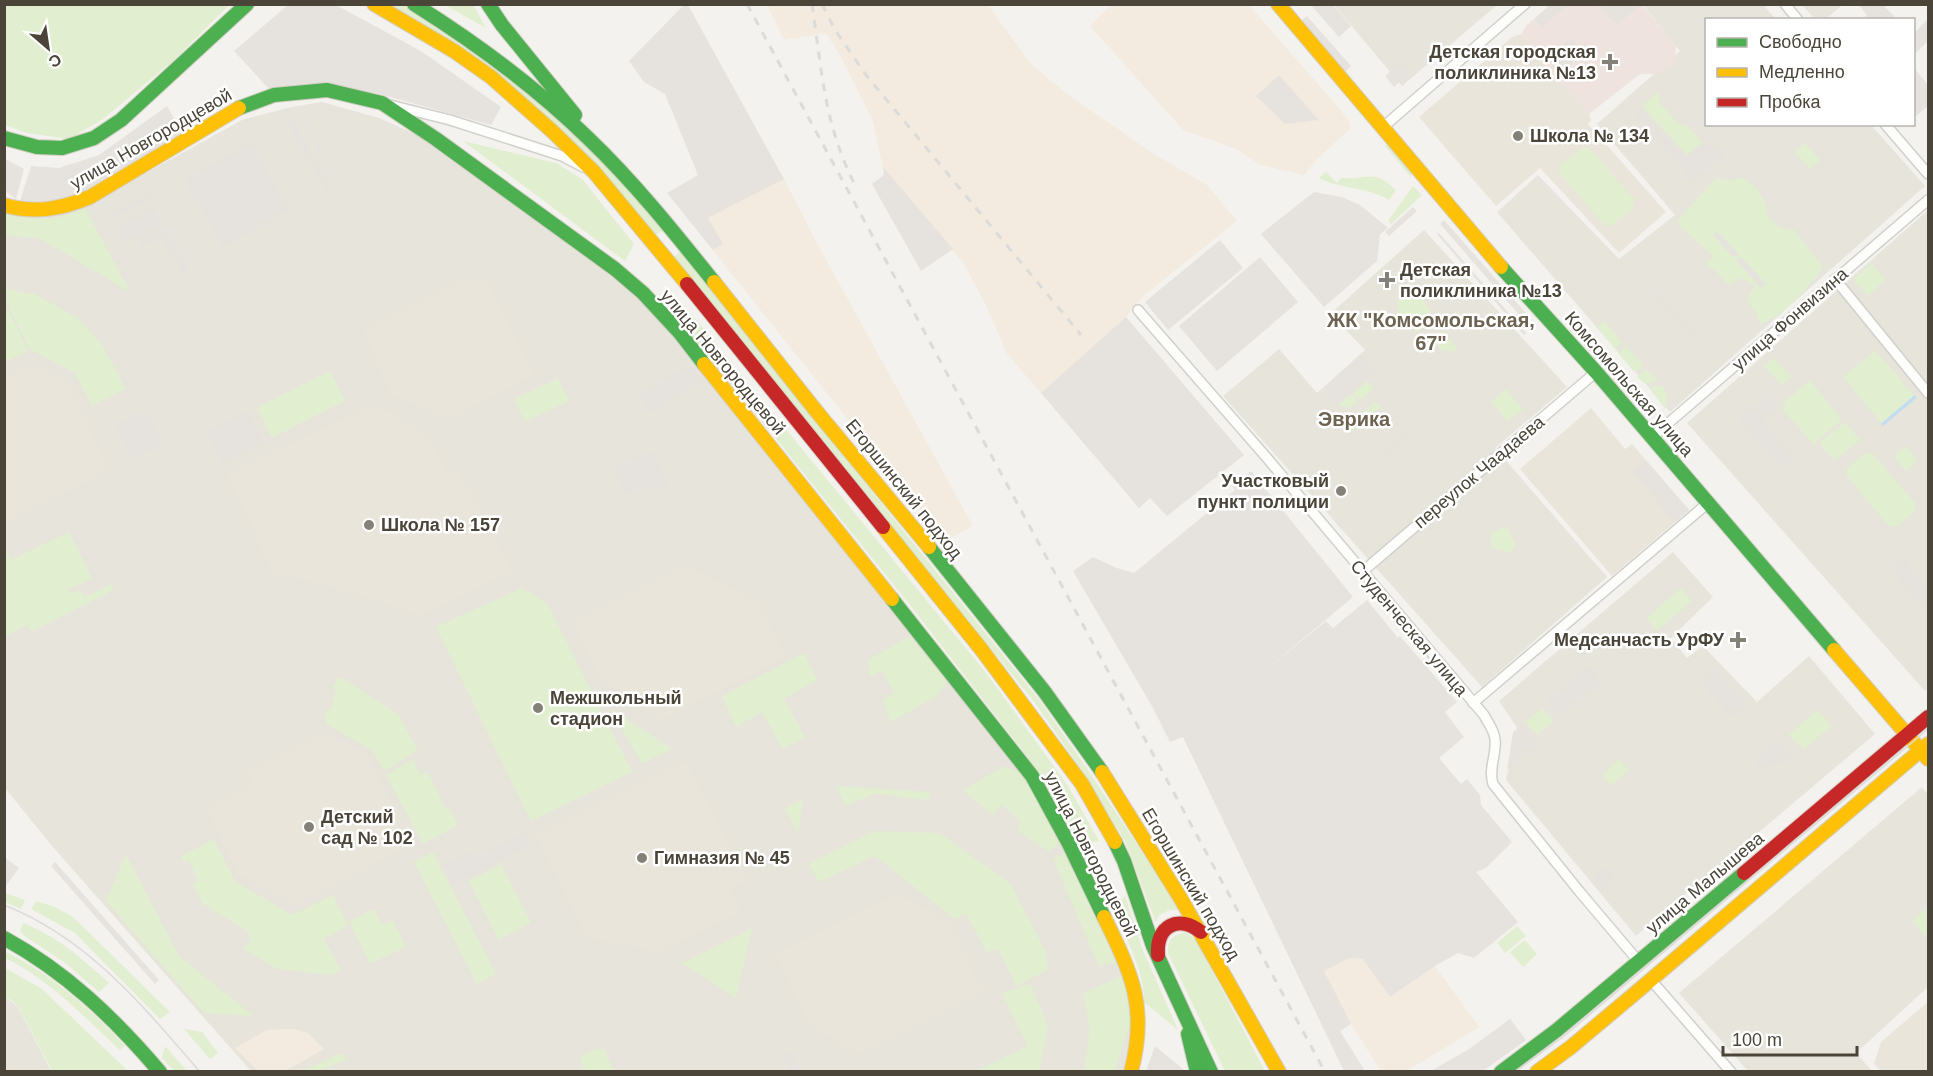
<svg xmlns="http://www.w3.org/2000/svg" width="1933" height="1076" font-family="Arial,sans-serif">
<rect width="100%" height="100%" fill="#f4f2ee"/>
<g fill="#e7e4dc">
<path d="M1334,5H1497L1402,86Z"/>
<path d="M1643,5H1763L1776,19L1706,20V124L1871,125L1925,186L1670,412L1497,212L1538,175L1619,259L1675,215L1597,124L1680,51Z"/>
<path d="M1802,5H1842L1825,20L1815,19Z"/>
<path d="M322,102L379,118L422,137L625,284L672,333L791,483L1030,781L1060,838L1129,981L1133,1031L1123,1071H251L52,846L5,788L4,209L56,215L86,206L242,120L291,107Z"/>
<path d="M1928,210V688L1925,691L1687,423Z"/>
<path d="M1424,230L1567,387L1495,448L1607,577L1482,687L1223,396L1279,349L1317,393L1365,350L1330,314Z"/>
<path d="M1673,552L1713,597L1671,638L1687,658L1703,646L1757,702L1809,656L1875,734L1636,936L1506,780L1518,729L1499,701Z"/>
<path d="M1922,787L1928,795V987L1856,1053L1872,1071H1748L1679,993Z"/>
<path d="M5,997L18,1007L51,1071H5Z"/>
</g>
<g fill="#f3ebdf">
<path d="M684,5H687L784,179L818,245L973,526L945,541L667,193L698,175L665,93L644,82L629,61Z"/>
<path d="M767,5H988L1031,64L1067,94L1154,154L1207,185L1237,221L1143,296L1126,317L1041,393L1007,354L985,303L964,264L883,167L872,119L842,59L826,33L784,40Z"/>
<path d="M1111,5H1249L1338,107L1351,124L1350,129L1317,159L1304,175L1260,165L1236,149L1183,130L1090,26Z"/>
<path d="M1349,958L1363,959L1390,997L1435,966L1479,1027L1407,1071H1381L1351,1024L1324,971Z"/>
<path d="M295,1029L308,1033L324,1049L285,1071H258L235,1048L267,1030Z"/>
</g>
<g fill="#e6e2de">
<path d="M167,106L182,133L121,172L65,202L20,201L31,166L59,168L99,155Z"/>
<path d="M1314,192L1342,197L1360,205L1388,228L1380,234L1377,261L1324,307L1261,234Z"/>
<path d="M1260,257L1298,302L1217,371L1179,326Z"/>
<path d="M1126,317L1244,455L1167,516L1150,498L1139,508L1041,393Z"/>
<path d="M1251,471L1353,597L1260,675L1326,621L1333,628L1367,600L1398,638L1400,636L1457,702L1445,712L1464,737L1439,758L1461,784L1467,779L1480,795L1481,805L1512,842L1486,868L1476,872L1518,922L1474,958L1458,953L1435,966L1390,997L1363,959L1349,958L1324,971L1351,1024L1340,1031L1365,1071H1344L1183,737L1170,742L1153,708L1073,571L1093,557L1117,568L1134,573L1235,490L1232,486Z"/>
</g>
<g fill="#eae5da">
<path d="M1521,34L1589,114L1591,120L1588,124L1666,212L1619,253L1540,168L1496,206L1419,117L1512,37Z"/>
<path d="M473,276L492,289L534,375L449,419L392,395L363,331Z"/>
<path d="M32,363L68,382L105,458L103,474L5,521V377Z"/>
<path d="M375,404L429,437L448,472L457,468L512,571L421,615L315,582L274,575L227,474Z"/>
<path d="M1591,408L1625,449L1632,444L1689,510L1612,576L1520,469Z"/>
<path d="M685,565L757,602L785,657L661,720L599,675L573,622Z"/>
<path d="M324,733L366,754L411,845L296,904L239,874L207,808L253,786L247,772Z"/>
<path d="M686,761L748,880L729,889L741,912L657,952L587,938L537,836Z"/>
<path d="M898,893L950,923L984,992L859,1055L809,1024L775,954Z"/>
<path d="M1928,1002V1071H1881L1874,1064L1881,1042Z"/>
</g>
<path fill="#eee3df" d="M1550,5H1642L1676,45L1675,65L1657,74H1640L1589,114L1521,34L1526,26Z"/>
<g fill="#e1eecf">
<path d="M4,5H229L174,60L103,119L69,139L27,133L5,125Z"/>
<path d="M388,5H404L447,30L554,112L629,190L663,230L656,235L593,160L549,118Z"/>
<path d="M445,5H473L486,28Z"/>
<path d="M1658,91L1660,103L1679,124L1686,125L1702,142L1687,155L1642,106Z"/>
<path d="M463,141L556,163L582,179L634,244L625,261Z"/>
<path d="M1389,142L1412,170L1411,177L1385,146Z"/>
<path d="M1805,143L1820,160L1810,169L1794,152Z"/>
<path d="M1582,148H1589L1634,199L1633,208L1611,226L1604,225L1561,175L1559,167Z"/>
<path d="M1326,172L1337,183L1341,178C1369,180 1373,168 1396,190L1389,200C1365,186 1342,190 1319,178Z"/>
<path d="M1717,178L1731,181L1739,178L1746,179L1757,189L1767,205L1766,212L1769,218L1779,227L1794,230L1823,267C1809,287 1784,317 1760,324L1754,309L1748,303V296L1755,286L1742,278L1728,285L1714,269L1712,270L1706,264L1713,256L1681,227L1678,219Z"/>
<path d="M1413,186L1422,195L1391,224L1388,221Z"/>
<path d="M85,208L130,292L39,238L5,235V213C41,221 51,222 85,208Z"/>
<path d="M680,252L1040,701L1086,767L1180,910H1169L1158,916L1156,923L1126,843L1083,772L1035,703L674,257Z"/>
<path d="M1872,263L1886,280L1867,296L1853,279Z"/>
<path d="M5,289L34,294L78,318L101,343L126,389L92,406L75,373L29,349L5,299Z"/>
<path d="M1412,293L1421,296L1431,312L1427,314L1424,328L1418,333L1400,321L1398,316L1399,309L1397,305V300Z"/>
<path d="M6,305L28,351L5,362L4,306Z"/>
<path d="M692,315L987,674L1068,786L1099,841L1080,845L1053,790L906,600L768,429L678,322Z"/>
<path d="M1605,321L1622,342L1615,349L1597,327Z"/>
<path d="M1442,331L1457,348L1456,351H1442L1435,342V336Z"/>
<path d="M1626,346L1644,365L1635,373L1618,353Z"/>
<path d="M1875,350L1915,397L1882,424L1843,377Z"/>
<path d="M1774,358L1792,377L1782,385L1764,366Z"/>
<path d="M1646,369L1658,381L1645,384L1637,377Z"/>
<path d="M330,371L345,401L272,438L257,407Z"/>
<path d="M558,378L569,401L525,422L514,399Z"/>
<path d="M1810,380L1842,420L1813,444L1784,411L1785,401Z"/>
<path d="M1367,381L1374,389L1360,400L1353,393Z"/>
<path d="M1661,385L1668,395L1665,409L1649,388Z"/>
<path d="M1506,389L1523,409L1508,422L1491,402Z"/>
<path d="M1352,394L1358,402L1348,408L1340,406L1339,404Z"/>
<path d="M1376,401L1381,407L1352,432L1347,426Z"/>
<path d="M1845,422L1860,440L1834,461L1819,443Z"/>
<path d="M1906,446L1918,461L1906,471L1894,456Z"/>
<path d="M1866,453H1872L1916,504L1915,511L1896,527L1889,526L1846,475L1847,468Z"/>
<path d="M1503,527H1507L1516,544L1510,553L1491,547V533Z"/>
<path d="M69,532L92,578L68,590L70,594L80,590L84,597L111,584L114,590L31,632L27,625L5,636V547L11,560Z"/>
<path d="M522,588L547,603L632,772L531,821L436,627Z"/>
<path d="M1681,588L1692,601L1657,631L1646,618Z"/>
<path d="M910,636L947,681L936,697L891,722L883,700L894,692L882,671L870,677L868,660Z"/>
<path d="M804,653L817,680L784,699L805,737L783,749L762,712L736,727L722,696Z"/>
<path d="M338,676L398,714L418,750L384,771L372,750L326,724L325,710L330,711L336,691L333,689Z"/>
<path d="M610,708L672,749L642,764Z"/>
<path d="M1542,708L1554,721L1537,735L1525,722Z"/>
<path d="M1818,710L1832,726L1803,750L1789,734Z"/>
<path d="M413,759L421,775L428,772L445,808H449L458,825L423,844L386,775Z"/>
<path d="M1619,759L1629,770L1611,785L1602,775Z"/>
<path d="M1005,766L1020,773L1039,803L1059,844L1048,851L1017,830L1021,821L1001,804L994,816L966,793L964,789Z"/>
<path d="M835,786L931,792L929,800L874,794L846,806Z"/>
<path d="M803,799L798,834L785,808Z"/>
<path d="M875,831L939,833L1010,883L1046,952L1048,970L1016,986L998,948L987,953L966,913L955,919L875,856L819,882L809,864Z"/>
<path d="M214,839L235,882L293,915L333,895L348,926L324,939L341,970L332,975L277,969L242,948L251,941L246,930L214,911L208,905L204,906L193,884L198,881L189,860L183,862L181,856Z"/>
<path d="M433,852L496,974L477,984L414,862Z"/>
<path d="M1064,853L1120,961L1099,966L1053,859Z"/>
<path d="M126,854L179,956L254,1016L204,1013L106,901Z"/>
<path d="M501,864L531,923L499,940L469,881Z"/>
<path d="M5,893L25,900L21,909L5,902Z"/>
<path d="M1125,896L1142,948L1178,1030L1144,1002C1144,969 1127,939 1112,910Z"/>
<path d="M36,901L55,907L73,917L170,1012L160,1019L75,933L31,909Z"/>
<path d="M1928,907V935L1925,937L1912,921Z"/>
<path d="M374,909L382,925L393,920L406,947L370,964L349,921Z"/>
<path d="M24,923C62,940 79,956 109,983L99,992L64,962L23,935L20,930Z"/>
<path d="M1517,926L1526,936L1505,953L1497,943Z"/>
<path d="M752,928L736,998L682,963Z"/>
<path d="M1187,933L1197,942L1265,1071H1225L1168,953C1167,940 1174,933 1187,933Z"/>
<path d="M1525,940L1537,954L1523,967L1510,952Z"/>
<path d="M4,951C52,974 89,1008 125,1046L120,1050C84,1017 49,979 5,958Z"/>
<path d="M5,968L42,989L128,1071H52L18,1006L5,996Z"/>
<path d="M1124,975L1130,1023L1115,1071H1084L1090,1029L1083,993Z"/>
<path d="M1030,984L1048,1025L1040,1071H976L1028,1046L1002,993Z"/>
<path d="M184,1029L202,1032L218,1053L210,1059Z"/>
<path d="M165,1046L187,1071H174L162,1058Z"/>
<path d="M598,1048L605,1051L614,1071H585L580,1062L581,1056Z"/>
<path d="M341,1053L347,1059L320,1071H303Z"/>
</g>
<g fill="#e6e3df">
<path d="M288,5H336L421,51L501,107L491,125L380,94L326,84L270,90L234,51Z"/>
<path d="M684,5H688L784,179L708,218L723,244L713,250L667,193L698,175L665,94L644,82L629,61Z"/>
<path d="M1311,5H1333L1351,26L1339,37Z"/>
<path d="M1550,5H1568L1542,28L1534,19Z"/>
<path d="M1598,5H1641L1617,25Z"/>
<path d="M1859,5H1883L1897,19H1862L1867,15Z"/>
<path d="M1307,16L1351,66L1343,74L1302,20Z"/>
<path d="M1928,19V41L1914,55V33Z"/>
<path d="M1571,38L1584,51L1560,73L1548,59Z"/>
<path d="M1402,62L1411,72L1394,87L1385,76Z"/>
<path d="M1914,68L1928,85V106L1916,116L1914,114Z"/>
<path d="M1279,75L1319,120L1285,124L1256,96Z"/>
<path d="M1640,109L1685,158L1704,143L1717,147L1725,156L1694,182L1636,114Z"/>
<path d="M290,115L331,188L327,191L285,118Z"/>
<path d="M303,118L334,172L332,174L301,119Z"/>
<path d="M251,143L289,210L223,247L185,180Z"/>
<path d="M4,158L24,169L16,199L5,191Z"/>
<path d="M883,167L953,249L921,271L872,184L884,175Z"/>
<path d="M152,192L155,197L112,219L109,215Z"/>
<path d="M159,203L193,263L191,264L157,204Z"/>
<path d="M1413,207L1417,211L1389,236L1385,232Z"/>
<path d="M153,208L162,225L126,244L117,228Z"/>
<path d="M1444,220L1532,320L1527,324L1440,224Z"/>
<path d="M164,227L189,270L183,274L158,230Z"/>
<path d="M1717,231L1739,254L1734,258L1713,235Z"/>
<path d="M155,232L159,238L142,247L139,241Z"/>
<path d="M1439,233L1526,333L1524,335L1437,234Z"/>
<path d="M1220,240L1243,268L1168,330L1145,302Z"/>
<path d="M1741,257L1765,283L1761,288L1737,261Z"/>
<path d="M1649,282L1701,341L1698,342L1646,284Z"/>
<path d="M1575,318L1645,400L1638,407L1567,325Z"/>
<path d="M1363,355L1376,370L1337,404L1324,389Z"/>
<path d="M688,365L702,381L649,413L640,394Z"/>
<path d="M1769,394L1779,406L1762,421L1795,459L1783,470L1739,419Z"/>
<path d="M248,410L264,443L223,464L207,431Z"/>
<path d="M140,413L150,416L163,443L131,459L114,425Z"/>
<path d="M1408,431L1410,433L1368,470L1366,468Z"/>
<path d="M653,451L668,487H644L625,494L615,467Z"/>
<path d="M1646,460L1689,510L1675,522L1632,472Z"/>
<path d="M1902,557L1928,589V613L1890,568Z"/>
<path d="M1588,666L1601,682L1560,716L1547,701Z"/>
<path d="M1715,668L1746,703L1731,716L1700,681Z"/>
<path d="M1521,725L1537,744L1507,770L1513,732Z"/>
<path d="M1778,741L1793,760L1760,768L1754,761Z"/>
<path d="M523,833L530,846L454,884L444,865L471,851L475,858Z"/>
<path d="M4,857L19,868L5,887H4Z"/>
<path d="M55,862L159,980L155,984L51,866Z"/>
<path d="M1605,866L1615,878L1604,888L1593,877Z"/>
<path d="M1510,1019L1526,1040L1483,1071H1431L1469,1049Z"/>
<path d="M1155,1046L1185,1071H1146Z"/>
<path d="M791,1051L801,1071H789L782,1055Z"/>
</g>
<g fill="none" stroke-linecap="round" stroke-linejoin="round">
<path stroke="#c0ddf1" stroke-width="3" d="M1883,424L1915,397"/>
<defs>
<g id="street">
<path d="M1785,4L1798,20"/>
<path d="M390,105L450,120L562,156L583,167"/>
<path d="M1885,124L1928,174"/>
<path d="M1382,128L1525,4"/>
<path d="M1835,279L1928,393"/>
<path d="M1138,310L1267,458L1484,715C1488,723 1494,730 1495,739C1497,754 1488,768 1493,784L1579,891L1639,962"/>
<path d="M1651,438L1928,200"/>
<path d="M1362,572L1596,372"/>
<path d="M1473,703L1708,503"/>
<path d="M1651,980L1731,1072"/>
</g>
<g id="fast">
<path d="M414,4C476,43 535,86 588,138C634,182 674,232 714,282"/>
<path d="M488,4L502,25L575,115"/>
<path d="M239,108L274,95L327,90L382,103L436,139L615,269L643,293L680,333L704,364"/>
<path d="M4,138L37,147L62,148L94,138L121,120L247,4"/>
<path d="M1501,267L1596,372L1834,650"/>
<path d="M929,547L1044,691L1102,772"/>
<path d="M892,599L1032,776L1069,844L1104,917"/>
<path d="M1115,842L1124,861L1153,946L1211,1072"/>
<path d="M4,938C66,972 114,1018 160,1072"/>
<path d="M1188,1034L1197,1072"/>
<path d="M1501,1072L1557,1030L1744,873"/>
</g>
<g id="slow">
<path d="M374,4L454,51L491,77L552,131L594,172L687,284"/>
<path d="M1278,4L1501,267"/>
<path d="M4,205C35,214 61,209 90,197L239,108"/>
<path d="M714,282L817,412L929,547"/>
<path d="M704,364L892,599"/>
<path d="M883,527L981,649L1082,784L1115,842"/>
<path d="M1834,650L1928,759"/>
<path d="M1102,772L1181,899L1279,1072"/>
<path d="M1104,917C1132,974 1148,1008 1131,1072"/>
<path d="M1537,1072L1571,1047L1633,995L1928,744"/>
</g>
<g id="jam">
<path d="M687,284L883,527"/>
<path d="M1744,873L1928,717"/>
<path d="M1158,955C1156,926 1178,914 1201,932"/>
</g>
</defs>
<use href="#street" stroke="#d2d0cb" stroke-width="12"/>
<use href="#fast" stroke="#d3cfc5" stroke-width="16"/>
<use href="#slow" stroke="#d3cfc5" stroke-width="16"/>
<use href="#jam" stroke="#d3cfc5" stroke-width="16"/>
<use href="#street" stroke="#fdfdfc" stroke-width="9"/>
<use href="#fast" stroke="#4caf50" stroke-width="14"/>
<use href="#slow" stroke="#ffc107" stroke-width="14"/>
<use href="#jam" stroke="#c62828" stroke-width="14"/>
<g stroke="#dbdbda" stroke-width="1.5">
<path d="M4,905C88,938 143,1006 200,1072"/>
<path d="M1515,1072L1563,1037L1928,729"/>
</g>
<g stroke="#dbdbda" stroke-width="3" stroke-dasharray="8 8" stroke-linecap="butt">
<path d="M747,4L1325,1072"/>
<path d="M812,4C822,72 824,125 856,187"/>
<path d="M822,4L835,30L866,75L1081,335"/>
</g>
</g>
<g fill="#868178" stroke="#fff" stroke-width="2">
<path d="M1607 53h6v6h6v6h-6v6h-6v-6h-6v-6h6z"/>
<circle cx="1518" cy="136" r="6"/>
<path d="M1384 271h6v6h6v6h-6v6h-6v-6h-6v-6h6z"/>
<circle cx="1341" cy="491" r="6"/>
<circle cx="369" cy="525" r="6"/>
<path d="M1735 631h6v6h6v6h-6v6h-6v-6h-6v-6h6z"/>
<circle cx="538" cy="708" r="6"/>
<circle cx="309" cy="827" r="6"/>
<circle cx="642" cy="858" r="6"/>
</g>
<g text-anchor="middle" stroke-width="5" stroke-linejoin="round" paint-order="stroke">
<g font-size="18" font-weight="bold" fill="#4b4439" stroke="#fff" text-anchor="start">
<text x="1596" y="58" text-anchor="end">Детская городская<tspan x="1596" dy="21">поликлиника №13</tspan></text>
<text x="1530" y="142">Школа № 134</text>
<text x="1400" y="276">Детская<tspan x="1400" dy="21">поликлиника №13</tspan></text>
<text x="1329" y="487" text-anchor="end">Участковый<tspan x="1329" dy="21">пункт полиции</tspan></text>
<text x="381" y="531">Школа № 157</text>
<text x="1724" y="646" text-anchor="end">Медсанчасть УрФУ</text>
<text x="550" y="704">Межшкольный<tspan x="550" dy="21">стадион</tspan></text>
<text x="321" y="823">Детский<tspan x="321" dy="21">сад № 102</tspan></text>
<text x="654" y="864">Гимназия № 45</text>
</g>
<g font-size="18" fill="#4b4439" stroke="#fff">
<text transform="translate(151 139) rotate(-30)" y="6">улица Новгородцевой</text>
<text transform="translate(1790 319) rotate(-41)" y="6">улица Фонвизина</text>
<text transform="translate(723 362) rotate(50)" y="6">улица Новгородцевой</text>
<text transform="translate(1629 384) rotate(49)" y="6">Комсомольская улица</text>
<text transform="translate(1479 472) rotate(-40)" y="6">переулок Чаадаева</text>
<text transform="translate(904 489) rotate(51)" y="6">Егоршинский подход</text>
<text transform="translate(1409 628) rotate(50)" y="6">Студенческая улица</text>
<text transform="translate(1091 854) rotate(63)" y="6">улица Новгородцевой</text>
<text transform="translate(1705 883) rotate(-40)" y="6">улица Малышева</text>
<text transform="translate(1191 884) rotate(59)" y="6">Егоршинский подход</text>
</g>
<g font-size="20" font-weight="bold" fill="#6e6250" stroke="#fff">
<text x="1431" y="327">ЖК "Комсомольская,<tspan x="1431" dy="23">67"</tspan></text>
<text x="1354" y="426">Эврика</text>
</g>
</g>
<rect width="1933" height="1076" fill="none" stroke="#4b4439" stroke-width="12"/>
<rect x="1705" y="18" width="210" height="108" fill="#ffffff" stroke="#b7b4b0" stroke-width="1.5"/>
<rect x="1717" y="38" width="30" height="9" fill="#4caf50" stroke="#b7b4b0" stroke-width="1.5"/>
<text x="1759" y="48" font-size="18" fill="#4b4439">Свободно</text>
<rect x="1717" y="68" width="30" height="9" fill="#ffc107" stroke="#b7b4b0" stroke-width="1.5"/>
<text x="1759" y="78" font-size="18" fill="#4b4439">Медленно</text>
<rect x="1717" y="98" width="30" height="9" fill="#c62828" stroke="#b7b4b0" stroke-width="1.5"/>
<text x="1759" y="108" font-size="18" fill="#4b4439">Пробка</text>
<g transform="translate(48 48) rotate(151)" stroke="#ffffff" stroke-width="4.5" paint-order="stroke">
<path d="M0-4.5L10 22L0 15L-10 22Z" fill="#4b4439"/>
<text y="-9" font-size="16" font-weight="bold" text-anchor="middle" fill="#4b4439">С</text>
</g>
<path d="M1723 1046v9h134v-9" fill="none" stroke="#4b4439" stroke-width="3"/>
<text x="1732" y="1046" font-size="18" fill="#4b4439" stroke="#ffffff" stroke-width="4.5" paint-order="stroke">100 m</text>
</svg>
